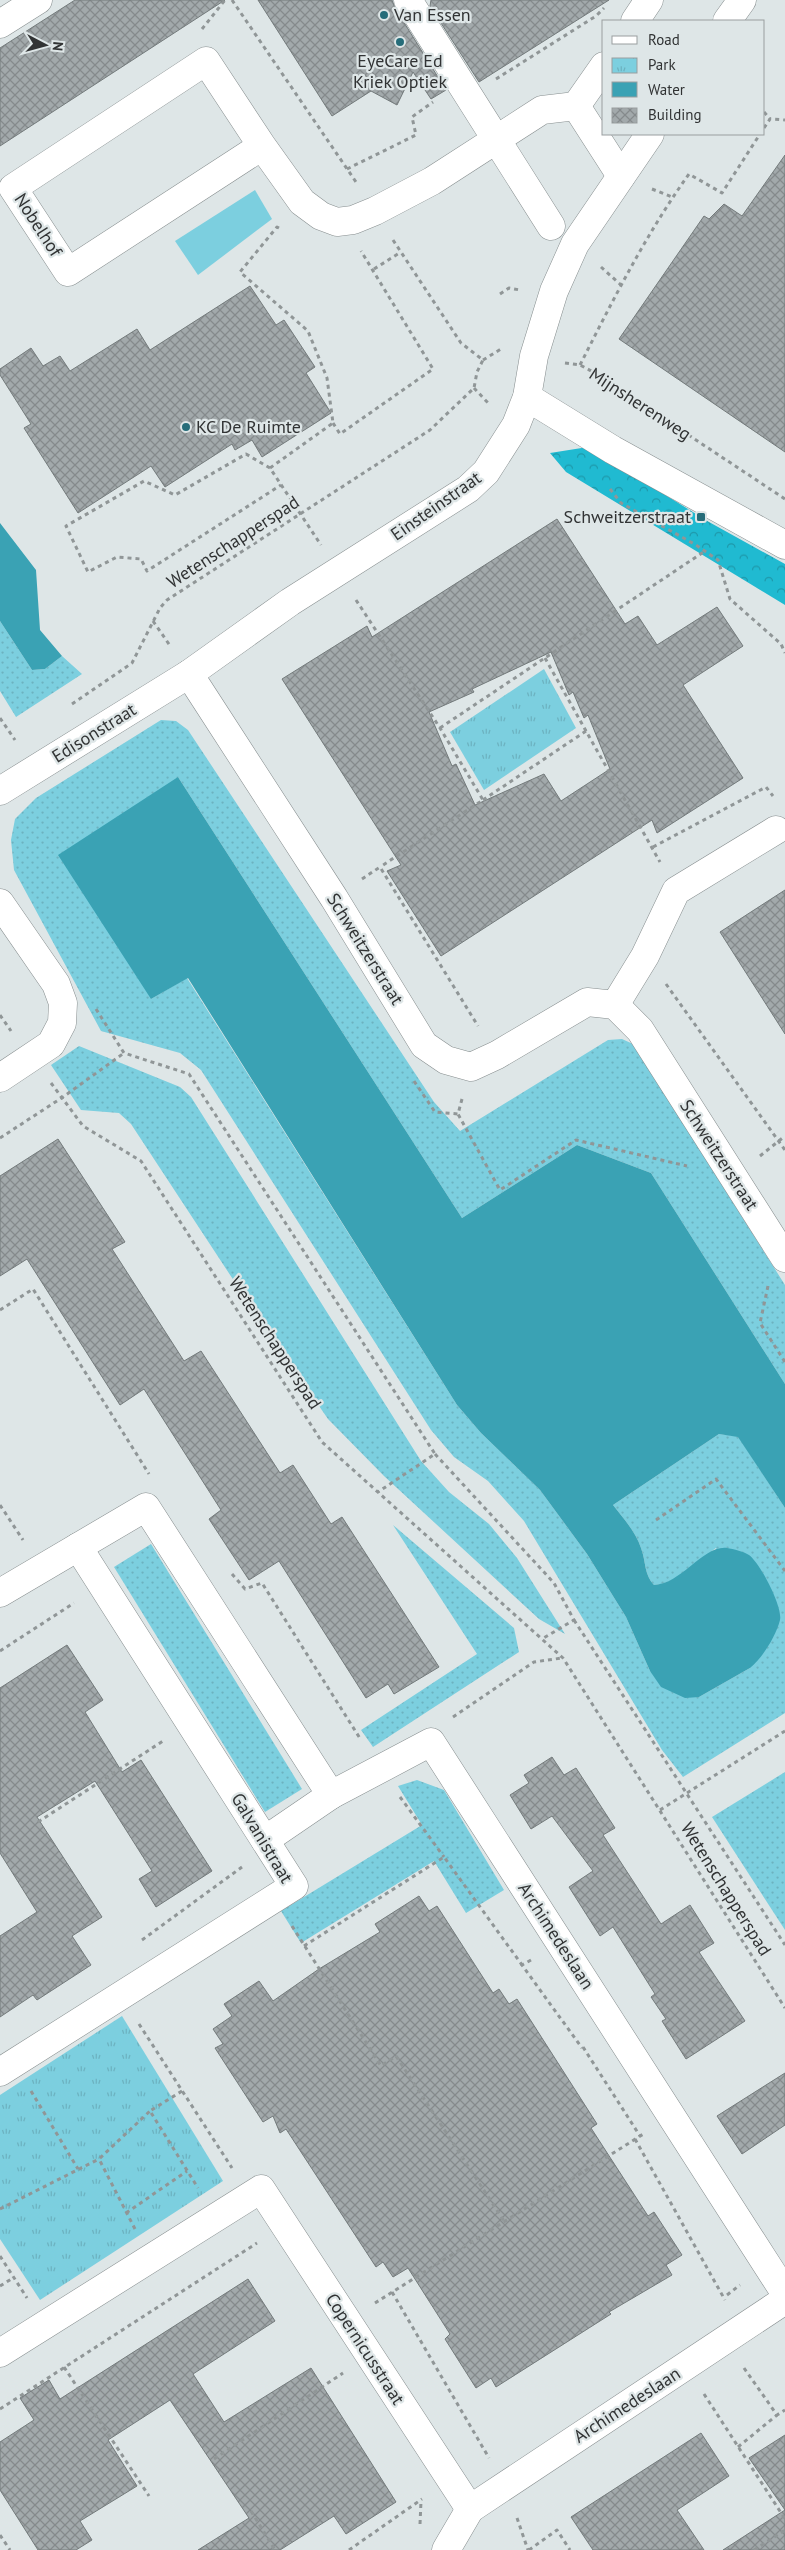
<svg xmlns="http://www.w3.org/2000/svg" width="785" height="2550" font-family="'PT Sans',sans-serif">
<defs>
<pattern id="grass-dots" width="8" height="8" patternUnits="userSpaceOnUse" patternTransform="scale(1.25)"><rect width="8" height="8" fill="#7ccfdf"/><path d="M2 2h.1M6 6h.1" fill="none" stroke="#6cb2c0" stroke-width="1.8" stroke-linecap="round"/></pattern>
<pattern id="forest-crowns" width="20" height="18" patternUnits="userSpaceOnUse" patternTransform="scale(1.25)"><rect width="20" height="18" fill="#20bad1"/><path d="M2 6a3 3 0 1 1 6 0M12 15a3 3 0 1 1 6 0" fill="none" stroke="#1d98aa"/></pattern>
<pattern id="park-tufts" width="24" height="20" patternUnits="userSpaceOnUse" patternTransform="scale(1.25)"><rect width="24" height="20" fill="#7ccfdf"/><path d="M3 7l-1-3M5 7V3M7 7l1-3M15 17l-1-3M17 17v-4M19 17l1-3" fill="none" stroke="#6cb2c0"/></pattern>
<pattern id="building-cross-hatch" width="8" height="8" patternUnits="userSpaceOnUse" patternTransform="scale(1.25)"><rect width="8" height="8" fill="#a2a9ab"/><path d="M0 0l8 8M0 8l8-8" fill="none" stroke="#858a8c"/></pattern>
</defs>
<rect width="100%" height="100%" fill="#dee6e7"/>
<g fill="url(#grass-dots)">
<path d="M0,621L32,670L45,669L62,656L82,674L16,717L0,691Z"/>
<path d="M161,720L176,721L188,730L434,1102L460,1131L608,1040L622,1039L633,1044L785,1285V1384L651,1173L577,1145L462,1218L178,777L151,999L187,978L457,1405L481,1433L540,1490L587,1554L626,1617L650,1671L699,1697L750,1668L716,1548C698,1561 677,1584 654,1585C644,1575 646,1561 641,1548C636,1532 623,1518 613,1505L719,1434L738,1436L785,1508V1713L683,1777L662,1750L524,1521L488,1481L454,1457L431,1430L201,1070L180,1053L101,1031L14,870L11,840L15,819L36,798Z"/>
<path d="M79,1046L180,1087L191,1097L421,1461L449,1492L489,1524L517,1558L565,1634L539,1619L384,1476L328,1419L259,1319L131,1124L119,1113L81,1110L51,1065Z"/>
<path d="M393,1525L514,1628L519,1652L373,1747L361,1730L477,1654Z"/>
<path d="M151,1544L302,1789L265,1812L114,1567Z"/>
<path d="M785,1772V1930L712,1817Z"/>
<path d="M417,1780L444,1790L504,1890L466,1913L434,1861L301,1943L281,1911L422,1825L398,1786Z"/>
</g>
<path fill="url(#forest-crowns)" d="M588,447L709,522L785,564V605L566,472L550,453Z"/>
<g fill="url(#park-tufts)">
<path d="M544,669L576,728L484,790L450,732Z"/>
<path d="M122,2016L223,2181L40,2300L0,2239V2095Z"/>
</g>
<path fill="#7ccfdf" d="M255,190L272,219L198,275L175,241Z"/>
<g fill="#3aa2b4">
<path d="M0,523L36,570L40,630L62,656L45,669L32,670L0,621Z"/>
<path d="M178,777L462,1218L577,1145L651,1173L785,1384V1508L738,1437L719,1434L613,1505C623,1518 636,1532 641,1548C646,1561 644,1575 654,1585C682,1584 703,1545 727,1548C733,1549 745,1552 749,1555C760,1563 783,1607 780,1620C776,1636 763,1657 750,1668L699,1697L685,1698L661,1687L650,1671L626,1617L587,1554L540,1490L481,1433L457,1405L188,978L151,999L58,855Z"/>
</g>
<g fill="url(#building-cross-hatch)" stroke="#737a7b" fill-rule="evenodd">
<path d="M75,0H225L0,146V48Z"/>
<path d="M258,0H392L395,8L446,90L431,99L413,72L397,105L371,91L332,116Z"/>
<path d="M431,0H609L479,82L430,6Z"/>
<path d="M785,155V452L619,339L704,216L709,219L724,204L742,216Z"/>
<path d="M250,286L276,325L284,320L315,367L306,373L331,413L262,457L252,440L235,450L232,444L165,487L151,466L78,513L24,428L31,424L0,375V369L31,348L43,366L60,356L70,371L137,329L150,350Z"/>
<path d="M557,519L625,624L638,616L657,645L717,607L743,646L683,685L743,778L657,833L652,820L441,956L387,871L401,865L282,679L367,626L372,637ZM551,652L569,695L573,692L584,718L588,715L610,769L561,801L544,774L475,805L456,764L452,766L429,712L474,692L472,689Z"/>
<path d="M785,890V1034L720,932Z"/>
<path d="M58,1139L125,1242L112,1249L184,1361L201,1351L280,1473L293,1465L331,1524L342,1517L439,1667L394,1694L388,1684L366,1698L279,1561L249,1580L209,1519L221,1510L144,1389L120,1405L27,1259L0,1276V1176Z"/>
<path d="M67,1645L103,1700L85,1712L122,1772L141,1760L212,1871L156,1907L139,1879L152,1871L95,1781L37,1817L102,1917L72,1936L91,1965L37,2000L33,1995L0,2017V1936L37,1912L0,1853V1688Z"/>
<path d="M552,1757L564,1775L576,1768L615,1828L603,1835L661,1924L690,1905L714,1943L699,1952L745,2021L686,2059L662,2021L666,2019L651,1997L655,1994L613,1927L600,1936L569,1887L593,1871L552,1816L531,1829L510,1795L529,1783L524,1775Z"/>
<path d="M419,1896L429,1911L437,1906L493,1993L499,1989L509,2004L517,1999L597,2124L591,2128L648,2216L654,2212L682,2255L666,2265L672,2275L609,2312L611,2314L496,2387L491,2378L476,2388L445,2339L450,2334L408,2268L393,2277L383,2262L376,2267L286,2129L280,2133L273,2116L263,2122L215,2048L223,2044L213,2029L232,2016L224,2004L259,1981L273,2001L319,1969L380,1932L375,1924Z"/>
<path d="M785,2073V2125L742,2154L717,2116Z"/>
<path d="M248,2279L275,2321L193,2374L224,2422L311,2368L396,2502L346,2534L334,2516L280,2550H198L249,2518L170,2400L108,2440L137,2486L80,2521L92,2540L76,2550H38L0,2490V2442L34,2420L20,2398L49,2380L60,2399Z"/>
<path d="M701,2433L729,2476L677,2510L704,2550H593L571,2517Z"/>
<path d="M785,2435V2550H723L785,2510L749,2458Z"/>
</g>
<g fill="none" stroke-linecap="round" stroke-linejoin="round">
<defs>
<g id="pedestrian">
<path d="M408,0L551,226"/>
<path d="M0,24L38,0"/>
</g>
<g id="minor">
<path d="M635,21L649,0"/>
<path d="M576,106L621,176"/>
<path d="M262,146L68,272L13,188L206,61L262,146L302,202L321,216L337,222L353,220L375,211L432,181L542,110L576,106L604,66"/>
<path d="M189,674L334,898L424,1045L446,1060L471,1067L497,1055L587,1002L615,1005L640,1030L785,1258"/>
<path d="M615,1005L645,956L676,891L776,830"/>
<path d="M0,1593L146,1507L331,1795"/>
<path d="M265,1840L331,1795L431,1742L785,2293"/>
<path d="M0,2072L294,1886L78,1547"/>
<path d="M0,2353L261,2189L470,2509"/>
<path d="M446,2550L470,2509L785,2300"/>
</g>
<g id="tertiary">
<path d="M727,21L742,0"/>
<path d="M527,397L613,450L785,545"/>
<path d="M0,791L189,674L290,602L468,489L486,472L516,425L527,397L534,356L554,291L575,244L650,134"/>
<path d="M0,903L56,984L63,1003L62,1023L51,1044L0,1078"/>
</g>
</defs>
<use href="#pedestrian" stroke="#878e8f" stroke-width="29"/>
<use href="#minor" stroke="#878e8f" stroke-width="29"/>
<use href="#tertiary" stroke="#878e8f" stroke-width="29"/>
<g stroke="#909697" stroke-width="3" stroke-dasharray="4 4" stroke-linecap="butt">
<path d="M232,0L356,182"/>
<path d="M202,29L225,0"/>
<path d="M496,79L596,16L604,8"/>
<path d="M764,112L770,119"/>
<path d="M764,128L770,119L785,120"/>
<path d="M347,169L416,135L412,117L433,102"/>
<path d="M652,189L672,197"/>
<path d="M279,228L277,227L240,272L308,331L327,378L333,423L270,468L321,545"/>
<path d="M393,240L461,343L483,360L477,372L474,388"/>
<path d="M601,267L621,285"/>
<path d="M374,269L401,252"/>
<path d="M500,294L509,288L520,290"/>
<path d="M483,360L501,349"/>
<path d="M565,363L580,365L595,373L785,499"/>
<path d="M580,365C613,300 646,234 689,174L722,193L760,134"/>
<path d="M474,388L489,404"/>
<path d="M333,423L340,434L433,369L361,251"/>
<path d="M270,468L246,454L175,495L144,481L66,526L88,572L117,557L141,559L147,571L281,485"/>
<path d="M610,489L621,503L696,545L718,560L730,599L781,644L785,653"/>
<path d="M356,600L440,728L483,800L380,867"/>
<path d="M153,621L171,647"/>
<path d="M545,658L586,731"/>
<path d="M72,704L132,663L160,608L167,600L430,430L474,388"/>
<path d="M0,718L15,740"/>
<path d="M440,728L705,551"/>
<path d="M483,800L586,731L660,862"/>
<path d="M653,847L766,787L773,796"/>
<path d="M362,879L380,867L478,1026"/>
<path d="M666,984L785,1150"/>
<path d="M96,1009L124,1053L189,1074L435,1454L378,1492"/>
<path d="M0,1015L11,1031"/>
<path d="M414,1081L435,1112L458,1114"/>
<path d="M51,1083L83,1126L141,1161L322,1442L563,1658L785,2008"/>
<path d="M462,1099L458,1114L500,1190L576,1140L687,1166"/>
<path d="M0,1138L63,1097L124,1053"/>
<path d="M760,1156L785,1136"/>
<path d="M768,1286L760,1323L785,1362"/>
<path d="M0,1310L33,1289L149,1474"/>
<path d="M435,1454L554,1583L574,1620L542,1639"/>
<path d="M0,1505L23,1540"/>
<path d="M656,1520L716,1479L785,1571"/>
<path d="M232,1574L245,1589L262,1583L361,1740"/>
<path d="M574,1620L785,1945"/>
<path d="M0,1651L74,1603"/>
<path d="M453,1717L534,1662L562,1658"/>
<path d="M400,1797L444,1857"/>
<path d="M660,1810L785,1731"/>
<path d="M38,1822L163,1741"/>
<path d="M292,1926L381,2066L396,2056L504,2221"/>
<path d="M142,1940L242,1867"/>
<path d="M304,1946L444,1857L522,1965"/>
<path d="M531,1960L522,1965L582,2048"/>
<path d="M139,2024L232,2168"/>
<path d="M583,2047L640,2136"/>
<path d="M31,2091L78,2169"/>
<path d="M182,2091L150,2111L198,2188"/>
<path d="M635,2139L725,2300"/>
<path d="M0,2209L99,2159"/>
<path d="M126,2213L187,2171"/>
<path d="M135,2229L99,2159L150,2111"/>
<path d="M0,2256L27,2298"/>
<path d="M0,2286L13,2278"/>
<path d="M392,2292L489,2458"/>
<path d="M727,2295L740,2285"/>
<path d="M375,2303L645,2133"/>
<path d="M64,2367L149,2496"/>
<path d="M744,2368L777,2415L785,2410"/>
<path d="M704,2394L785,2519"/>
<path d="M0,2409L257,2243"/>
<path d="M738,2447L777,2415"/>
<path d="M214,2459L343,2373"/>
<path d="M251,2511L275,2550"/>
<path d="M517,2518L528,2550"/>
<path d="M420,2524L421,2501"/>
<path d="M0,2535L10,2550"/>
<path d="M349,2550L422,2499"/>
<path d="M529,2550L557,2530L570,2550"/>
<path d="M754,2550L785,2530"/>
</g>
<use href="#pedestrian" stroke="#fff" stroke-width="28"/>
<use href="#minor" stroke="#fff" stroke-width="28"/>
<use href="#tertiary" stroke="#fff" stroke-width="28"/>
</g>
<g fill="#256c79" stroke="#dee6e7" stroke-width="2">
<circle cx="384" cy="15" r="5"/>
<circle cx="400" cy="42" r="5"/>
<circle cx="186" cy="427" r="5"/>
<rect x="696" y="512" width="10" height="10" rx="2.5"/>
</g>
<g text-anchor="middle" stroke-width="4.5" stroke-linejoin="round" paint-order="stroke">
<g font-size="18" fill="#313334" stroke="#dee6e7" text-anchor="start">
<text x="394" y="21">Van Essen</text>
<text x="400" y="67" text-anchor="middle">EyeCare Ed<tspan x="400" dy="21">Kriek Optiek</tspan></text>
<text x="196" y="433">KC De Ruimte</text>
<text x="691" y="523" text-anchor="end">Schweitzerstraat</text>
</g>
<g font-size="18" fill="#313334" stroke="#dee6e7">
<text transform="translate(38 225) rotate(57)" y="6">Nobelhof</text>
<text transform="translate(640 404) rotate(33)" y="6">Mijnsherenweg</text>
<text transform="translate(436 506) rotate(-35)" y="6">Einsteinstraat</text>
<text transform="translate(233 542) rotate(-33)" y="6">Wetenschapperspad</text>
<text transform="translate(94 733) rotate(-32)" y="6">Edisonstraat</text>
<text transform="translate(365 949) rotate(58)" y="6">Schweitzerstraat</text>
<text transform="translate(719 1155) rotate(57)" y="6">Schweitzerstraat</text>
<text transform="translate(275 1343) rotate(57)" y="6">Wetenschapperspad</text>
<text transform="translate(262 1838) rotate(59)" y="6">Galvanistraat</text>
<text transform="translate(726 1889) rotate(58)" y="6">Wetenschapperspad</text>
<text transform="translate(556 1936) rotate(57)" y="6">Archimedeslaan</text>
<text transform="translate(365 2349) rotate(57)" y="6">Copernicusstraat</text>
<text transform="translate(627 2405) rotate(-33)" y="6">Archimedeslaan</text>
</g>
</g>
<rect x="602" y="20" width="162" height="115" fill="#dee6e7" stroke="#999e9f"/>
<rect x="612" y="36" width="25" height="8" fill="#ffffff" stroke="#999e9f"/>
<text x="648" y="45" font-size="15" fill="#313334">Road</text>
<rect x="612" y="58" width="25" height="15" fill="url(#park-tufts)" stroke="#999e9f"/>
<text x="648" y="70" font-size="15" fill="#313334">Park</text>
<rect x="612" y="82" width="25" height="15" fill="#3aa2b4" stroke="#999e9f"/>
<text x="648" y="95" font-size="15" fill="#313334">Water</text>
<rect x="612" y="108" width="25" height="15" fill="url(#building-cross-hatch)" stroke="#999e9f"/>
<text x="648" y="120" font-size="15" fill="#313334">Building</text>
<g transform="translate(45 45) rotate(96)" stroke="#dee6e7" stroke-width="4" paint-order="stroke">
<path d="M0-4L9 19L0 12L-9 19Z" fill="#313334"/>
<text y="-8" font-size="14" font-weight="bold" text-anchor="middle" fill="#313334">N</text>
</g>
</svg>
